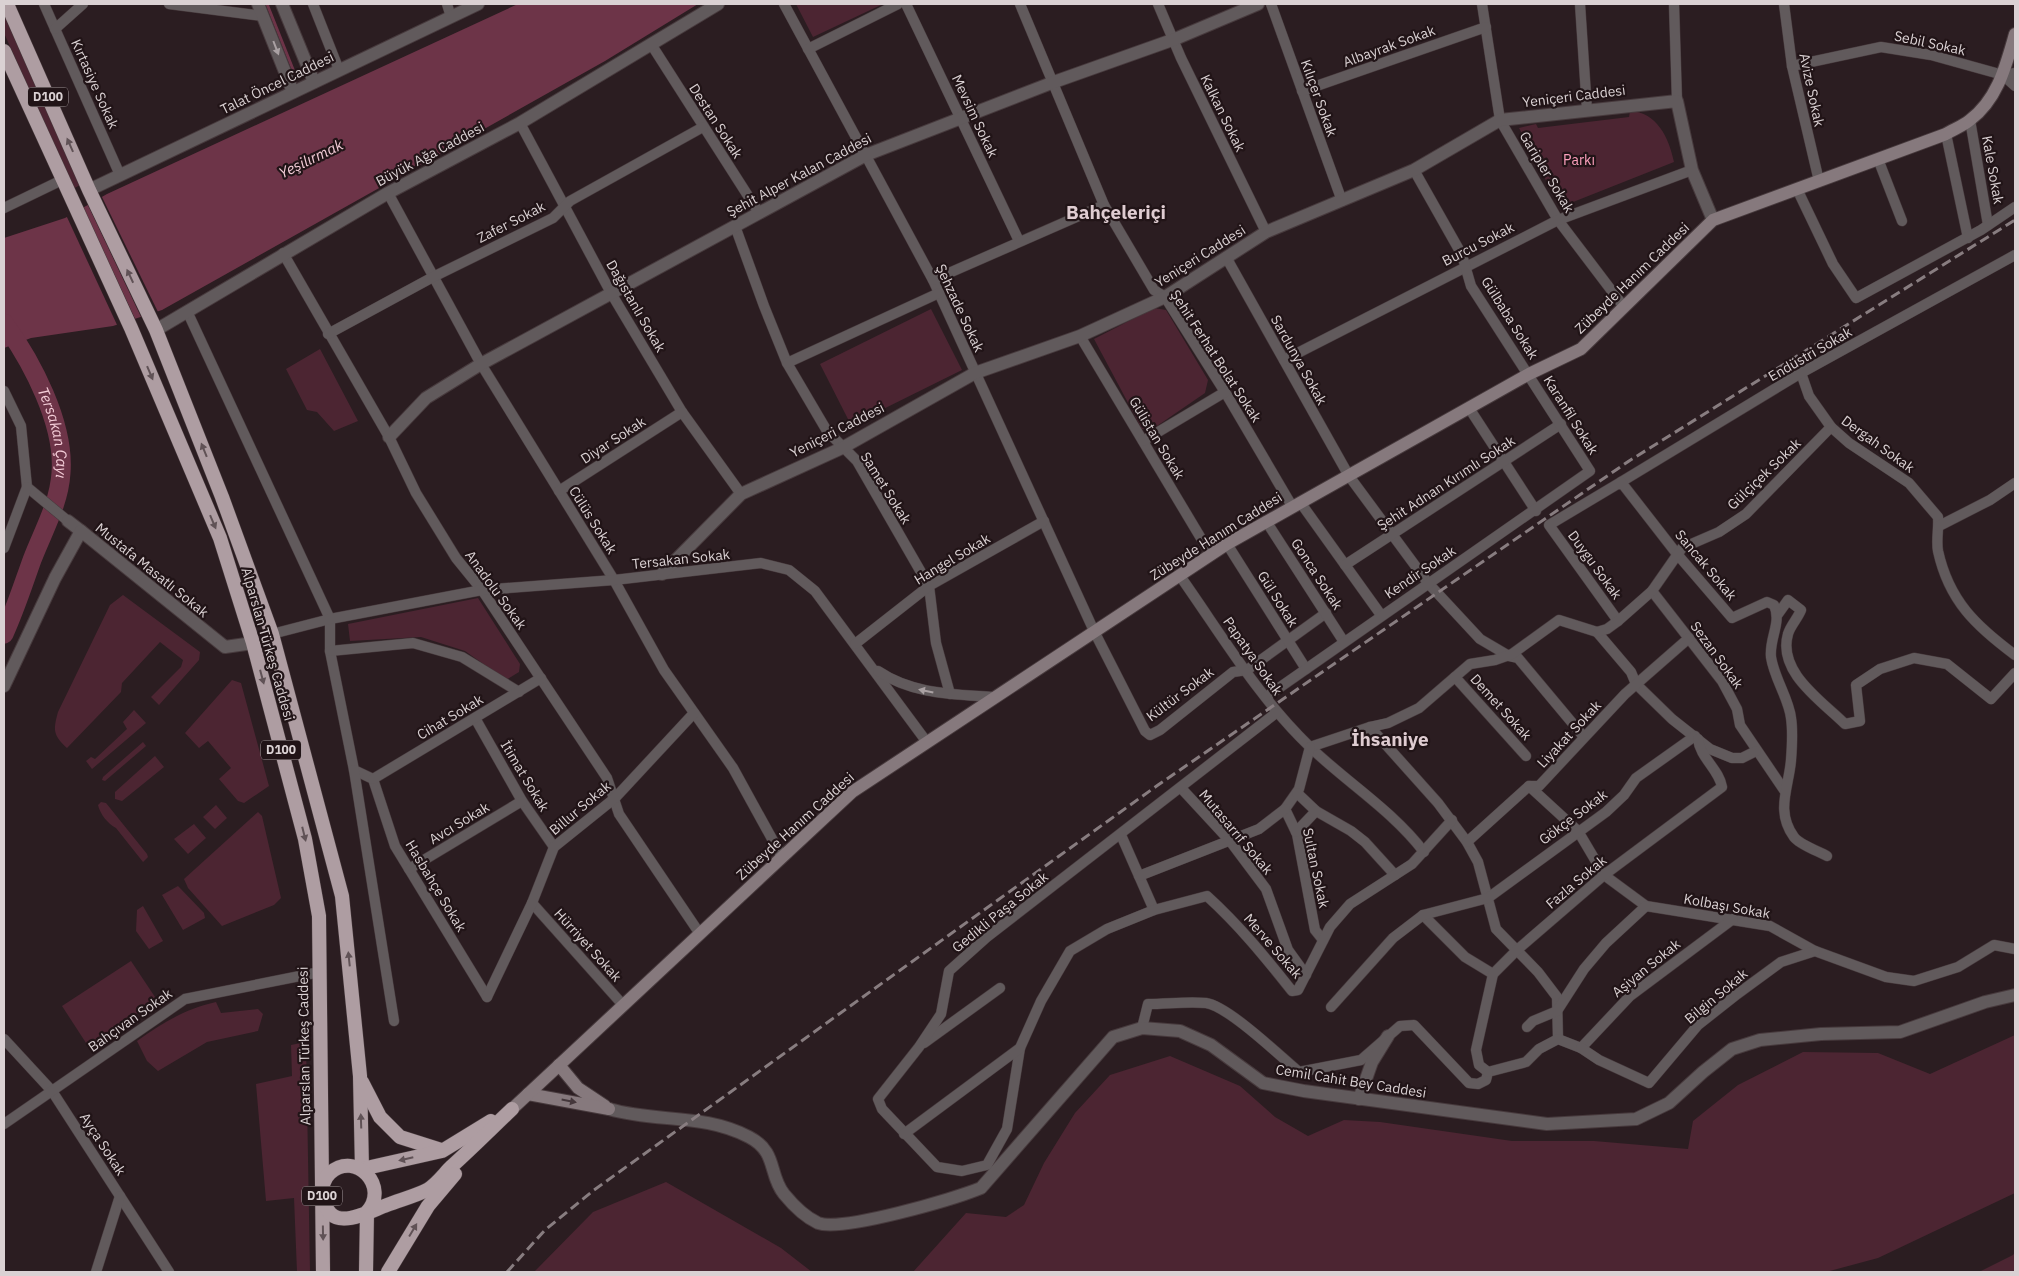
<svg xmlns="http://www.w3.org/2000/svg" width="2019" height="1276" font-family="'IBM Plex Sans',sans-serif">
<rect width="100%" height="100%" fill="#2b1d21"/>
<g fill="#4c2532">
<path d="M796,4H883L813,37Z"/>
<path d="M4,15L80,185L73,189L4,33Z"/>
<path d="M1630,111C1657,112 1669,138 1674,162L1563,206L1557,202L1519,128L1536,124L1538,128L1629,117Z"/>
<path d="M1154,308L1166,310L1208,380L1205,393L1154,428L1142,429L1094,339Z"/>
<path d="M931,309L962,370L851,425L820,364Z"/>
<path d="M320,349L358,421L334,431L317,412L307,410L286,369Z"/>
<path d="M123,595L200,652L199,660L159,705L151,697L181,667L183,660L160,642L122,683L121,692L67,748C53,735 53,730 58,712L110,605Z"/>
<path d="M478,598L520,664L519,672L506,680L465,651L421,637L350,641L348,624Z"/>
<path d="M232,680L241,683L269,786L244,803L238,801L219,779L231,768L208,741L199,748L185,733Z"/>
<path d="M134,710L146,723L92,769L86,761L91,757L95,759L127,729L123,722Z"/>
<path d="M143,742L146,746L105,781L102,780L103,777Z"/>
<path d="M155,756L164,767L122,801L115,799V792Z"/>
<path d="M101,802L106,803L147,854L148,857L143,862L116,828C108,824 100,814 98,805Z"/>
<path d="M216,805L227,818L215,829L203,817Z"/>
<path d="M258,812L262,816L281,898L274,905L222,926L188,888L184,879Z"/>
<path d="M194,824L206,838L188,854L174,839Z"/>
<path d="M178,886L204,913L205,918L183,930L162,895Z"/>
<path d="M143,906L163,941L149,949L136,931L137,910Z"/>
<path d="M131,961L157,1000L88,1046L62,1006Z"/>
<path d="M216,1002L221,1013L258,1009L263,1014L258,1031L207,1042L158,1071L147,1061L137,1041C162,1023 185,1009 216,1002Z"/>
<path d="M2015,1035V1193L1878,1258L1826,1272H913L966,1213L1006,1217L1024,1205L1044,1163L1075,1113L1110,1075L1170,1056L1240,1086L1275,1117L1308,1136L1344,1120L1380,1122L1512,1141H1594L1688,1149L1693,1121L1738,1085L1803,1052L1878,1053L1930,1074Z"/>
<path d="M306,1042L310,1272H297L294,1198L266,1201L256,1084L292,1076L291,1045Z"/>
<path d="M666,1182L781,1248L812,1272H534L593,1212Z"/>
<path d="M2015,1252V1272H1979L2013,1255Z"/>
</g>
<path fill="#6d3448" d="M518,4H698L605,61L162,310L113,326L31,338L4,348V238L65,218L107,194Z"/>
<g fill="#2b1d21">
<path d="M101,195L159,314L142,319L87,203Z"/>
<path d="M82,206L136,321L118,327L66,215Z"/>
</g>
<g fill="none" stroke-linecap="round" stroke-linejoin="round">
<path stroke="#6d3448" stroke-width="3" d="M267,4L296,77"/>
<path stroke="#6d3448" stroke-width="19" id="s1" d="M4,323C32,362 65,424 61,473C59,504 43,531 32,560C23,585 15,610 4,634"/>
<defs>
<g id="minor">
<path d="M44,4L120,175"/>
<path d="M169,4L263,16"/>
<path d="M313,4L339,70"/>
<path d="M447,4L451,17"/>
<path d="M784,4L933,280L1094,631L1145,731L1150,735L1160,730L1233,672L1247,670L1326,613"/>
<path d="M906,4L1019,241"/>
<path d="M1020,4L1104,205L1154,290L1165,297L1225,392L1292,506"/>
<path d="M1158,4L1181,58L1266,232"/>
<path d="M1271,4L1342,201"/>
<path d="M1482,4L1500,120L1558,220L1624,307"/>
<path d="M1580,4L1587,110"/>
<path d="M1674,4L1677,101"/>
<path d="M1784,4L1792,66L1819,181"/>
<path d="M55,29L83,4"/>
<path d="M651,44L759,213"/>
<path d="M808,49L898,4"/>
<path d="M1792,66L1881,47L1931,55L2003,75L2015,86"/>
<path d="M2003,75L2015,73"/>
<path d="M1302,91L1486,27"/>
<path d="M1970,120L1988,225"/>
<path d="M520,123L611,293L682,412L741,494"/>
<path d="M1946,134L1968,238"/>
<path d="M1878,159L1902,221"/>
<path d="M1797,189L1833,264L1856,298L1981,230L2015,207"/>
<path d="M388,193L481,364L614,580L664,670L733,768L782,857"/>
<path d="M4,208L62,180"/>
<path d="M735,226L764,306L787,363L827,431L857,461L929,586L936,643L950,694"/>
<path d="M283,253L389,437L416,493L456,558L482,590L607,778L619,814L700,934"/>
<path d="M1226,257L1349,476L1428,583L1480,639L1509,656L1518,658L1584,737"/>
<path d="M933,280L1104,205"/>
<path d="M187,311L330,619V651L354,770L373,779L395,846L487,997"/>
<path d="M328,334L433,277L553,218L570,201L703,127"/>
<path d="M1080,336L1211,555"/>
<path d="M1284,360L1558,220L1692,170"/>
<path d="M787,363L939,293"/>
<path d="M1801,373L1809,396L1831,427L1849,443L1909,483L1938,517C1939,528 1936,540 1938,551C1949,601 1976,626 2015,655"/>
<path d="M4,391L21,426L27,487L68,521"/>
<path d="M1469,408L1536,511"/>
<path d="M1143,441L1225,392"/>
<path d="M1621,482L1801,373L2015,255"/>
<path d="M559,491L682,412"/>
<path d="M1300,502L1381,615"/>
<path d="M1266,521L1344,642"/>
<path d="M1939,526L1990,500L2015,483"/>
<path d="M1227,544L1306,669"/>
<path d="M4,548L27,487"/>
<path d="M1345,565L1561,424"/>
<path d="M1180,576C1221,634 1258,697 1309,746C1346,782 1392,810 1424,852"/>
<path d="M1652,591L1722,681L1737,709L1740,725L1784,790"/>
<path d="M1778,614L1788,600L1801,610C1798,618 1790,626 1788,634C1777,672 1822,701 1845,724L1860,721L1856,685L1880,669L1914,658L1947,664L1991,699L2015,673"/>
<path d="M1618,621L1549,525L1621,482L1677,554L1732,618L1767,602L1774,605C1782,623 1769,638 1771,657C1774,678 1789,699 1791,718C1793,731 1792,747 1791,760C1789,787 1775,811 1794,837C1800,845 1818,851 1827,856"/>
<path d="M1597,632L1631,672L1636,684L1672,719L1710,749L1732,758H1742L1756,751"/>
<path d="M272,634L330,619L482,590L614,580L761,563L789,570L815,591L926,741"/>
<path d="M855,644L929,586L1044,521"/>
<path d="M330,651L413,643L462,657L519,692"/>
<path d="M878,671C912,694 952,694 992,697"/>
<path d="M1455,677L1526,756"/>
<path d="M1266,697L1590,471L1471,286L1462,255L1414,170"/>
<path d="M475,718L522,801L554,847"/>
<path d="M1370,727L1438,803L1467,842L1478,862L1496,929L1538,972L1557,997L1558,1039"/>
<path d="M1310,747L1370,727L1388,723L1419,708L1470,664L1495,660L1512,654L1559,620L1597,632L1607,629L1618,621L1652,591L1682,548L1719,532L1746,514L1831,427"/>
<path d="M1310,747L1299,789L1285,809L1297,834L1315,930L1323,940"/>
<path d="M354,770L394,1021"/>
<path d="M373,779L541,678"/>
<path d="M1529,786L1578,831L1604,875L1646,906L1770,926L1815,951L1886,977L1914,981L1958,967L1994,945L2015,949"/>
<path d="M1181,788L1230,841L1266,889L1288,950L1306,975"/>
<path d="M1297,793L1316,811L1351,831L1365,842L1395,875"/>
<path d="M1296,832L1316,811"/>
<path d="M1121,835L1154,910"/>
<path d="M1467,842L1529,786H1539L1625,694L1689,638"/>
<path d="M409,869L522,801"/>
<path d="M1139,876L1259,829L1285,809"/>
<path d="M532,903L623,1005"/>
<path d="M1423,915L1465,957L1493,974"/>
<path d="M487,997L532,903L554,847L615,798L694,713"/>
<path d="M1331,1007L1393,938L1423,915L1488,898L1606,812L1624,795L1636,778L1695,736"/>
<path d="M1527,1027L1533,1021L1557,1011L1584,969L1606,943L1646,906"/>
<path d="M1142,1028L1148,1004C1167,1004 1188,1001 1206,1003C1228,1006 1280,1056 1299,1072L1361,1060L1400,1026L1414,1025L1469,1083L1478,1084L1486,1080L1488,1072L1526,1062L1539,1049L1558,1039L1581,1048L1630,996L1733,919"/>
<path d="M4,1039L52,1091L169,1272"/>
<path d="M924,1043L1000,988"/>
<path d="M1020,1048L1007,1129L987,1165L962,1171L937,1167L882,1109L878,1099L919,1047L941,1014L949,971L987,937L1276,713"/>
<path d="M1581,1048L1599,1060L1649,1083L1698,1025L1736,995L1781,962L1815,951"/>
<path d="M1488,1072L1479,1065L1476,1050L1493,974L1517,950L1604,875L1722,787C1719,769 1700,758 1698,739"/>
<path d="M4,1124L185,999L320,972"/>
<path d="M904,1134L1020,1048L1041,1001L1070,951L1107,929L1154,910L1207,896C1239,925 1265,957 1292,991L1298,990L1330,927L1350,904L1412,864L1452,820"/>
<path d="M96,1272L120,1196"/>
</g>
<g id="tertiary">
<path d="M258,4L293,92"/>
<path d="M282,4L314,82"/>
<path d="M89,190L478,4"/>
<path d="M156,330L388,193L520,123L718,4"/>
<path d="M389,437L426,398L481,364L866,155L1054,82L1175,39L1258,4"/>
<path d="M68,521L81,531"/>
<path d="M662,574L741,494L842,448L975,373L1080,336L1165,297L1266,232L1414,170L1500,120L1677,101L1692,170L1713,220"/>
<path d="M4,686L55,578L81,531L225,647L253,643"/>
<path d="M1359,1099L1372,1062L1388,1036"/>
<path d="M609,1109C657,1123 703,1113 749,1137C778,1152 768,1174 784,1194C793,1205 805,1217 818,1223C842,1232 954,1199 981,1188L1113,1037L1142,1028L1180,1031L1211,1045L1263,1083L1304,1091L1547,1124L1636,1119L1669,1103L1703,1072L1732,1049L1760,1040L1821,1034L1900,1032L1985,1002L2015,995"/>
</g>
<g id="secondary">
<path d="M559,1065L578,1088L605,1106"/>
<path d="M528,1094L609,1109"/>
<path d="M512,1109L852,792L1227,544L1529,374L1581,349L1713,220L1946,134C1954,129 1963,126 1970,120C1998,99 2006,65 2015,34"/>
</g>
<g id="trunk">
<path d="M7,4L89,190L156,330L222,497L272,634L342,896L360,1076L362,1169"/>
<path d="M4,51L131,328L220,538L253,643L305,839L319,916L323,1272"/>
<path d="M362,1082L380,1117L400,1137L441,1150"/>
<path d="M362,1169L442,1151L491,1121"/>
<path d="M367,1212C390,1187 356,1150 330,1173C324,1178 321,1188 323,1197C330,1235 365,1213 387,1205C400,1200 415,1196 427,1190C436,1185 444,1174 451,1167C472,1148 492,1128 512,1109"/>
<path d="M366,1272L367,1212"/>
<path d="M388,1272L428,1206L455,1174"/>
</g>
</defs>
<use href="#minor" stroke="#473a3d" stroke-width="11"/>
<use href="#tertiary" stroke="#473a3d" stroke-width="14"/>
<use href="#secondary" stroke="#473a3d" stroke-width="14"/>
<use href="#trunk" stroke="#473a3d" stroke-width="15"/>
<use href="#minor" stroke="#615a5c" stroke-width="10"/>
<use href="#tertiary" stroke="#615a5c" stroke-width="12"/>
<use href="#secondary" stroke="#86797d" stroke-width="12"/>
<use href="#trunk" stroke="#ae9da2" stroke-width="14"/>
<path stroke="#887d80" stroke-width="3" stroke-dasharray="10 5" stroke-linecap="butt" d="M507,1272L545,1230L594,1190L1158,785L1629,461L2015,220"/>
</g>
<defs><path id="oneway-solid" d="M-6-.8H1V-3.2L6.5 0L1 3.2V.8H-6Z" transform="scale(1.25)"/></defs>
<g fill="#aaa1a3">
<use href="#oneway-solid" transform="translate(276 48) rotate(69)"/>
<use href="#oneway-solid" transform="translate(926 691) rotate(-168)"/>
</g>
<g fill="#605256">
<use href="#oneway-solid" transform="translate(70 145) rotate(-114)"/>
<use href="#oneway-solid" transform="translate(130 276) rotate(-115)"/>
<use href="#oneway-solid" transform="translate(150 373) rotate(67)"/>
<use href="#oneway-solid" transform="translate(204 450) rotate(-112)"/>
<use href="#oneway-solid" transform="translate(213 522) rotate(67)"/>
<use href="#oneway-solid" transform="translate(262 677) rotate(75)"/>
<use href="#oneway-solid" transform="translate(304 834) rotate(76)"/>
<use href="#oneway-solid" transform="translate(349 959) rotate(-96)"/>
<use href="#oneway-solid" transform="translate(361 1121) rotate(-92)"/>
<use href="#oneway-solid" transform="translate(406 1159) rotate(167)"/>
<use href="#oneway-solid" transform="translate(413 1230) rotate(-59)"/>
<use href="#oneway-solid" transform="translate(323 1233) rotate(89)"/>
</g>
<use fill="#44373b" href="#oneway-solid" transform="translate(569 1101) rotate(11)"/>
<g text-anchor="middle" stroke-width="4.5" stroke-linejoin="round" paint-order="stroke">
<g fill="#211417" stroke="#a2989b" stroke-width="1">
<rect x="28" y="87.5" width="40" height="19" rx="4"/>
<rect x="261" y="740.5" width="40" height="19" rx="4"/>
<rect x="302" y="1186.5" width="40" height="19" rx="4"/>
</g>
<g font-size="12" font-weight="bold" fill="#dad1d3">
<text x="48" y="101">D100</text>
<text x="281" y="754">D100</text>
<text x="322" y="1200">D100</text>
</g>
<g font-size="14" fill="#dad1d3" stroke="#211417">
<text transform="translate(1930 43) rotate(12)" y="5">Sebil Sokak</text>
<text transform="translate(1389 46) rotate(-20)" y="5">Albayrak Sokak</text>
<text transform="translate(277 83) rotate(-26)" y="5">Talat Öncel Caddesi</text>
<text transform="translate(95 84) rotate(66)" y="5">Kırtasiye Sokak</text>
<text transform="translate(1812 90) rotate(78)" y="5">Avize Sokak</text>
<text transform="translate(1574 96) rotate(-7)" y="5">Yeniçeri Caddesi</text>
<text transform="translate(1319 98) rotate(70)" y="5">Kılıçer Sokak</text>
<text transform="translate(1223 113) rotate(64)" y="5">Kalkan Sokak</text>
<text transform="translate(975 116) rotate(65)" y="5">Mevsim Sokak</text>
<text transform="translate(716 121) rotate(57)" y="5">Destan Sokak</text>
<text transform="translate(430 154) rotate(-28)" y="5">Büyük Ağa Caddesi</text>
<text transform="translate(1993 170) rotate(80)" y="5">Kale Sokak</text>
<text transform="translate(1547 172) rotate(59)" y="5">Garipler Sokak</text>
<text transform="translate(799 175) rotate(-28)" y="5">Şehit Alper Kalan Caddesi</text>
<text transform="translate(511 222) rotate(-27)" y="5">Zafer Sokak</text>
<text transform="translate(1478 244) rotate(-27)" y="5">Burcu Sokak</text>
<text transform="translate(1200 256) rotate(-32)" y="5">Yeniçeri Caddesi</text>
<text transform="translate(1632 278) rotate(-44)" y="5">Zübeyde Hanım Caddesi</text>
<text transform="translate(636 306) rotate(60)" y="5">Dağıstanlı Sokak</text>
<text transform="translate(960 308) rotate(65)" y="5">Şehzade Sokak</text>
<text transform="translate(1510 318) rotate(58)" y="5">Gülbaba Sokak</text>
<text transform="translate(1810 354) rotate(-30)" y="5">Endüstri Sokak</text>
<text transform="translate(1216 356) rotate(57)" y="5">Şehit Ferhat Bolat Sokak</text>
<text transform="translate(1299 360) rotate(61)" y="5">Sardunya Sokak</text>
<text transform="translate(1571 415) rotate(58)" y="5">Karanfil Sokak</text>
<text transform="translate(837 430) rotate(-27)" y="5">Yeniçeri Caddesi</text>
<text transform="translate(1157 438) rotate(59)" y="5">Gülistan Sokak</text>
<text transform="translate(613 440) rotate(-33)" y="5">Diyar Sokak</text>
<text transform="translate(1878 444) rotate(36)" y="5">Dergah Sokak</text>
<text transform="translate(1764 474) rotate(-44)" y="5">Gülçiçek Sokak</text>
<text transform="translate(1446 483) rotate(-33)" y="5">Şehit Adnan Kırımlı Sokak</text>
<text transform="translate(886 488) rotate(58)" y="5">Samet Sokak</text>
<text transform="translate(593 520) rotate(58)" y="5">Cülüs Sokak</text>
<text transform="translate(1216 536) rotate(-32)" y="5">Zübeyde Hanım Caddesi</text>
<text transform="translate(681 559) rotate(-6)" y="5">Tersakan Sokak</text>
<text transform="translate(952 559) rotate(-31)" y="5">Hangel Sokak</text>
<text transform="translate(1595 565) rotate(54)" y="5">Duygu Sokak</text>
<text transform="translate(1706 565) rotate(50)" y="5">Sancak Sokak</text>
<text transform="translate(152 570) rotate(39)" y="5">Mustafa Masatlı Sokak</text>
<text transform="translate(1420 572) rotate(-34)" y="5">Kendir Sokak</text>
<text transform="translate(1317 574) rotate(57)" y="5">Gonca Sokak</text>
<text transform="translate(496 590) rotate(54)" y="5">Anadolu Sokak</text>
<text transform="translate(1278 599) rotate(58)" y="5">Gül Sokak</text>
<text transform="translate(268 644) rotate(74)" y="5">Alparslan Türkeş Caddesi</text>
<text transform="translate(1717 655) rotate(54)" y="5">Sezan Sokak</text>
<text transform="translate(1253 656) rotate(55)" y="5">Papatya Sokak</text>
<text transform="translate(1180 694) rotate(-37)" y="5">Kültür Sokak</text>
<text transform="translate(1501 707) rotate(48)" y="5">Demet Sokak</text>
<text transform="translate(450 717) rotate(-31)" y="5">Cihat Sokak</text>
<text transform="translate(1569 734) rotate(-47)" y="5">Liyakat Sokak</text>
<text transform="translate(525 776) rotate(59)" y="5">İtimat Sokak</text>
<text transform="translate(580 808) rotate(-40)" y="5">Billur Sokak</text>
<text transform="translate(1573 817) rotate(-37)" y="5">Gökçe Sokak</text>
<text transform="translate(459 823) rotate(-31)" y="5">Avcı Sokak</text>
<text transform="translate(795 826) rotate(-42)" y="5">Zübeyde Hanım Caddesi</text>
<text transform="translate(1236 832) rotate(50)" y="5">Mutasarrıf Sokak</text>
<text transform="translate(1316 868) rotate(78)" y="5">Sultan Sokak</text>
<text transform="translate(1576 882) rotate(-40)" y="5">Fazla Sokak</text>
<text transform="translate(436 886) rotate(59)" y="5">Hasbahçe Sokak</text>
<text transform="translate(1727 906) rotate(10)" y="5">Kolbaşı Sokak</text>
<text transform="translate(1000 912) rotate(-39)" y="5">Gedikli Paşa Sokak</text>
<text transform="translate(588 945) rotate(48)" y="5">Hürriyet Sokak</text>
<text transform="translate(1273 946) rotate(49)" y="5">Merve Sokak</text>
<text transform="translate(1646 968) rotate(-39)" y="5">Aşiyan Sokak</text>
<text transform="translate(1716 996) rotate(-40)" y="5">Bilgin Sokak</text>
<text transform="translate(130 1020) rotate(-35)" y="5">Bahçıvan Sokak</text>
<text transform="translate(304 1046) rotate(-91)" y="5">Alparslan Türkeş Caddesi</text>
<text transform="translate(1351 1081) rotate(9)" y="5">Cemil Cahit Bey Caddesi</text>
<text transform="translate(103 1144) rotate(57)" y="5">Ayça Sokak</text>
</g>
<g font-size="14" fill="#fda0bd" stroke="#211417">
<text x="1579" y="165">Parkı</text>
</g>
<g font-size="15" font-style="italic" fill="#f4cdd8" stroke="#211417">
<text transform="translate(311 159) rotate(-26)" y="5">Yeşilırmak</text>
<text dy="5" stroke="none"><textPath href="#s1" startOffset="122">Tersakan Çayı</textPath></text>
</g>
<g font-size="19" font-weight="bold" fill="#dfccd1" stroke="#211417">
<text x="1116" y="219">Bahçeleriçi</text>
<text x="1390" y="746">İhsaniye</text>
</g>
</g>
<rect width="2019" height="1276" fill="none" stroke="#dad1d3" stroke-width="10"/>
</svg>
